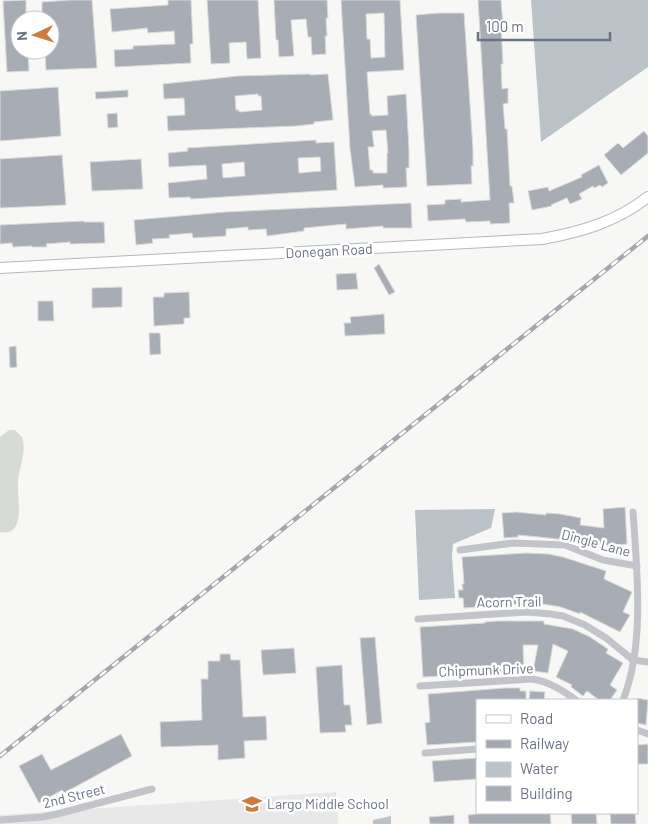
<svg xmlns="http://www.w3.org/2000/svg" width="648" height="824" font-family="Barlow,sans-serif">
<rect width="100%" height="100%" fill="#f7f8f5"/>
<path fill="#e8e8e9" d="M336,792L338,824H0V815Z"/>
<path fill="#d6dcd5" d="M9,430H15L22,437C27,453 19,466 18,483C17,497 27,538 0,532V437Z"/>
<g fill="#bbc2c8">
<path d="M531,0H648V67L541,142Z"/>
<path d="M495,509L491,528L453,544L452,557L455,598L419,600L415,510Z"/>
<path d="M391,816V824H373V820Z"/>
</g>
<g fill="#a8adb5" stroke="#d9d9d8" fill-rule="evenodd">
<path d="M26,0V20H20V50H28L29,71L7,72L3,1Z"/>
<path d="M70,0H92L97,68L46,70L45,50H50V16H42V2Z"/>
<path d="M168,0H191L193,44H190L191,63L115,67L114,50L133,49V46L175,44L174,31L148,33L147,28L112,32L110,9L168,5Z"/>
<path d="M207,0H258L261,58L247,59L246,42L229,43L230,63L211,64Z"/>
<path d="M274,0H327L328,18H326L327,36H325L326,54L312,55L311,37H308L306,19L291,20L294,56L279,57L278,40H276Z"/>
<path d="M341,0H400L404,70L367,72L370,114H371L372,116L388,115L387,96L406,94L409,150V168H406L407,187L383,188V185L355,187L350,149ZM384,13L385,57L371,58L370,39H367L366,14ZM386,130L388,153H387V173H373V170H370L368,147H374L372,131Z"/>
<path d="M478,0H501L503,25H501L503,64H501L502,89L508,88V103L503,104L505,129H507L510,186H512L514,203H509L510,223L490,224V221L466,222L465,219L428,221L427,205L445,204V200L461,199V202L490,200Z"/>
<path d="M439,13H464L473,150V166H471L472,184L427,186L416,15Z"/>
<path d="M310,74V75L328,74L333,120L314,122V124L296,126L168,131L167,116L185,115L184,98L164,99L163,84L238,76ZM258,94V96H261L262,110L239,112V110H236L235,96Z"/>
<path d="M58,87L61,136L0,141V91Z"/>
<path d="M128,90V97L96,99L95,92Z"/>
<path d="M117,113L118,127L108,128L107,114Z"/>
<path d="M644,131L648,136V153L621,175L604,155L618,143L623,148Z"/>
<path d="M316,140V143L334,142L337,190L191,199L190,197L169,198L168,183L207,179L206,165L169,167L168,153L188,151L187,148ZM320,157L321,171L299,173L298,158ZM244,162L245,176L223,178L222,164Z"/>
<path d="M62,155L66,205L0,208V159Z"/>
<path d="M141,159L143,189L92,191L90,162Z"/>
<path d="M599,165L608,183L602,187L600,185L594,188L593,186L579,194L582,199L570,204L567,198L551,205L552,206L532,210L528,191L548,187L549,191L582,177L581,175Z"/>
<path d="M411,203L412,228H383V226L346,229V224L304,228V231L267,236L266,229L248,230V227L226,229V236L193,238L192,233L169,235L170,238L152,239L153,243L136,245L134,220L225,212Z"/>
<path d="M84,221V222H104L105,243L70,244V242L46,244L47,247H32V246L13,247L12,243L0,244V225Z"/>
<path d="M379,264L395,292L389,295L374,268Z"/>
<path d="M356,273L358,289L337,290L336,274Z"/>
<path d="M122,287V307L92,308V288Z"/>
<path d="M189,292L190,318H184V324L154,326L153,297H164V293Z"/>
<path d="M38,301H53L54,321H38Z"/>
<path d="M384,314L385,334L345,336L344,323H351L350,317Z"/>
<path d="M149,333H160L161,354L150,355Z"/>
<path d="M16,346L17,367L10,368L9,347Z"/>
<path d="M625,507L627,544L598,546L583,545V543L566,540L539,537L518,535V537L504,538L502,513L516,512L546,515V513L560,514L581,518L580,525L604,528L603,509Z"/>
<path d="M526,553L548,554L563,557L606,571L604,579L632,592L623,612L630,615L620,632L580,612V614L561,607L537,603L464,608L463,598H459L458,590H463L462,584H464L462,557Z"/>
<path d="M498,621H544V624L573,629L590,637L608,649L606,653L623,663L610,685L617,690L610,700H599L587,691L583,696L571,687L572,685L556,677L568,651L553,644L548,673L533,671L538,645H523L524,672L423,677L420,627L485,623V622Z"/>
<path d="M375,637L382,723L367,725L360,638Z"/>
<path d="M294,648L296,673L263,675L261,650Z"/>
<path d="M220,654H230L231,660H240L243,717L266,716L267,740L244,741L245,758L218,760V745L161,747L160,722L202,720L201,679H208V661H220Z"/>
<path d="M342,665L344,705H350L352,725H345L346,732L320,733L316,667Z"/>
<path d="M505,688H520V691H526V700H477V742L427,745L425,723L430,722L428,694Z"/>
<path d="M530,691L545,692L544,700H529Z"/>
<path d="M637,698L648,700L646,725L637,723Z"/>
<path d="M121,734L132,756L64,793L62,790L39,803L19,766L42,754L51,770Z"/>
<path d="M648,744V764H637V745Z"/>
<path d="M477,758V779L434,782L432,761Z"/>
<path d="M489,813H550L551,824H469L468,815Z"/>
<path d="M571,813H596L597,824H572Z"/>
<path d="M610,813H635L636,824H611Z"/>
<path d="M454,815V824H430L429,817Z"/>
</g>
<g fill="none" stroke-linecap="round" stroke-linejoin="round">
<defs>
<path id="secondary" d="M0,268L542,239C581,232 616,222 648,197"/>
</defs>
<use href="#secondary" stroke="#b5b8bd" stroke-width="12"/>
<g stroke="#c2c4c9" stroke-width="7">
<path d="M460,550L513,543L565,545L603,560L637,566"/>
<path d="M418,619L527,612L551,614L563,616L585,625L606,638L633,660L648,662"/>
<path d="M420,686L532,679C550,682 562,690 576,700"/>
<path d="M623,700C645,645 637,570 633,512"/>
<path d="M637,730L648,734"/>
<path d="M425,753L477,749"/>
<path d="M0,820L43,817L57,814L152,789"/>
</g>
<use href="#secondary" stroke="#fff" stroke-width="10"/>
<defs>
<path id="rail" d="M0,756L648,236"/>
</defs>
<use href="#rail" stroke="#a4a7ae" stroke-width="4.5"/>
<use href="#rail" stroke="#fff" stroke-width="2.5" stroke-dasharray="8" stroke-linecap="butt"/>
</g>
<defs>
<symbol id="school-bare" viewBox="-9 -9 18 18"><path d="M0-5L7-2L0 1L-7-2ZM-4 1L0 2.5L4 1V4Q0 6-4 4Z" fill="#ce7b3f" stroke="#fff" stroke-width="2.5" paint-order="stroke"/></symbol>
</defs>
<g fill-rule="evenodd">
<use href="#school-bare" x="238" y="790" width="28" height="28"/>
</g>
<g text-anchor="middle" stroke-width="5" stroke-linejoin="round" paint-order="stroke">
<g font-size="14" fill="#6a7383" stroke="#fff">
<text transform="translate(329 251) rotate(-3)" y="5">Donegan Road</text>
<text transform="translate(596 543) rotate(15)" y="5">Dingle Lane</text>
<text transform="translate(509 602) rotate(-1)" y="5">Acorn Trail</text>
<text transform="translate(486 670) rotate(-2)" y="5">Chipmunk Drive</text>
<text transform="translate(74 796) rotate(-14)" y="5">2nd Street</text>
</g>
<g font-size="14" fill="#6a7383" stroke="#fff" text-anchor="start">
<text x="267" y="809">Largo Middle School</text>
</g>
</g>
<rect x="476" y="699" width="162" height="115" fill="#ffffff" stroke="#c3c7cd"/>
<rect x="486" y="715" width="25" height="8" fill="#ffffff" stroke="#c3c7cd"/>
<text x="520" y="724" font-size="15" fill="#6a7383">Road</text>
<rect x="486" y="740" width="25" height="8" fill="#a4a7ae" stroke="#c3c7cd"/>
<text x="520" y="749" font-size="15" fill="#6a7383">Railway</text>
<rect x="486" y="762" width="25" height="15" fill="#bbc2c8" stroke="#c3c7cd"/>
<text x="520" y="774" font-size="15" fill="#6a7383">Water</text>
<rect x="486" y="786" width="25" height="15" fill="#a8adb5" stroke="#c3c7cd"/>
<text x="520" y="799" font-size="15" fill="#6a7383">Building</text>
<g transform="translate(35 35) rotate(266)"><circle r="24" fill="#ffffff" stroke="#c3c7cd"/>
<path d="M0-4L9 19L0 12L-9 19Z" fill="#ce7b3f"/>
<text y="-8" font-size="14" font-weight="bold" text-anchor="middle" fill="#6a7383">N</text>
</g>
<path d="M478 32v8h132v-8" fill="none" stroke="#6a7383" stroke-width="2.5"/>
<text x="486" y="32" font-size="15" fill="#6a7383" stroke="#ffffff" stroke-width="4" paint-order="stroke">100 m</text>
</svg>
